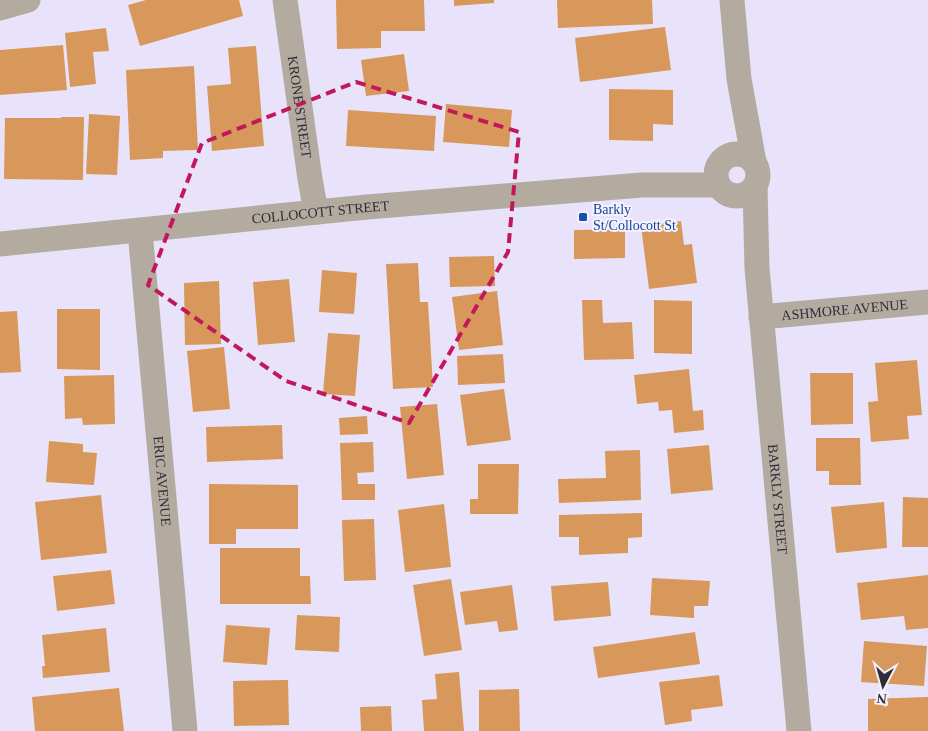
<svg xmlns="http://www.w3.org/2000/svg" width="928" height="731" font-family="Georgia,serif">
<rect width="100%" height="100%" fill="#e8e3fa"/>
<g fill="#d8985b">
<path d="M146,0H239L243,16L140,46L128,5Z"/>
<path d="M336,0H424L425,31H381V48L337,49Z"/>
<path d="M454,0H494V3L454,6Z"/>
<path d="M557,0H652L653,24L558,28Z"/>
<path d="M665,27L671,70L580,82L575,38Z"/>
<path d="M106,28L109,51L93,52L96,84L70,87L65,33Z"/>
<path d="M63,45L67,90L0,95V50Z"/>
<path d="M256,46L264,146L212,151L207,86L231,84L228,48Z"/>
<path d="M404,54L409,91L366,96L361,60Z"/>
<path d="M194,66L198,150L163,151V158L130,160L126,70Z"/>
<path d="M609,89L673,90V125L653,124V141L609,140Z"/>
<path d="M446,104L512,110L509,147L443,142Z"/>
<path d="M348,110L436,116L434,151L346,146Z"/>
<path d="M89,114L120,116L117,175L86,174Z"/>
<path d="M61,117H84L83,180L4,179L5,118H61Z"/>
<path d="M681,221L684,245L692,244L697,283L649,289L641,226Z"/>
<path d="M625,229V258L574,259V230Z"/>
<path d="M494,256L495,286L450,287L449,257Z"/>
<path d="M418,263L420,302H428L433,387L393,389L386,264Z"/>
<path d="M322,270L357,273L354,314L319,312Z"/>
<path d="M289,279L295,342L258,345L253,282Z"/>
<path d="M219,281L221,344L185,345L184,283Z"/>
<path d="M497,291L503,345L459,350L452,297Z"/>
<path d="M582,300H602L603,323L632,322L634,359L584,360Z"/>
<path d="M654,300L692,301V354L654,353Z"/>
<path d="M57,309H100V370L57,369Z"/>
<path d="M17,311L21,372L0,373V312Z"/>
<path d="M328,333L360,335L355,396L323,394Z"/>
<path d="M224,347L230,409L193,412L187,351Z"/>
<path d="M503,354L505,383L458,385L457,356Z"/>
<path d="M917,360L922,415L907,416L909,439L871,442L868,402L878,401L875,363Z"/>
<path d="M689,369L693,411L703,410L704,430L674,433L672,410L659,411L658,402L637,404L634,375Z"/>
<path d="M810,373H853V424L811,425Z"/>
<path d="M114,375L115,424L83,425L82,418L65,419L64,376Z"/>
<path d="M504,389L511,440L467,446L460,395Z"/>
<path d="M437,404L444,475L407,479L400,407Z"/>
<path d="M367,416L368,434L340,435L339,418Z"/>
<path d="M282,425L283,459L207,462L206,427Z"/>
<path d="M816,438H860L861,485H829V471H816Z"/>
<path d="M49,441L83,444V452L97,453L94,485L46,482Z"/>
<path d="M373,442L374,472L357,473L358,484H375V500H342L340,443Z"/>
<path d="M709,445L713,490L671,494L667,449Z"/>
<path d="M640,450L641,500L559,503L558,479L606,478L605,451Z"/>
<path d="M478,464H519L518,514H470V499H478Z"/>
<path d="M209,484L298,485V529H236V544H209Z"/>
<path d="M101,495L107,553L41,560L35,502Z"/>
<path d="M903,497L928,498V547H902Z"/>
<path d="M884,502L887,548L836,553L831,507Z"/>
<path d="M444,504L451,567L405,572L398,510Z"/>
<path d="M642,513V537L628,538V553L579,555V537H559V515Z"/>
<path d="M374,519L376,580L344,581L342,520Z"/>
<path d="M220,548H300V576H310L311,604H220Z"/>
<path d="M111,570L115,604L57,611L53,576Z"/>
<path d="M928,575V628L906,630L904,616L861,620L857,583Z"/>
<path d="M652,578L710,581L708,606H694V618L650,615Z"/>
<path d="M451,579L462,650L424,656L413,585Z"/>
<path d="M608,582L611,616L554,621L551,586Z"/>
<path d="M512,585L518,630L499,632L497,621L465,625L460,592Z"/>
<path d="M297,615L340,617L339,652L295,650Z"/>
<path d="M226,625L270,628L267,665L223,662Z"/>
<path d="M106,628L110,672L43,678L42,666H45L42,635Z"/>
<path d="M695,632L700,664L598,678L593,647Z"/>
<path d="M864,641L927,646L924,686L861,682Z"/>
<path d="M459,672L464,731H424L422,700L437,699L435,674Z"/>
<path d="M719,675L723,706L691,710L692,721L665,725L659,682Z"/>
<path d="M288,680L289,725L234,726L233,681Z"/>
<path d="M119,688L124,731H35L32,697Z"/>
<path d="M519,689L520,731H479V690Z"/>
<path d="M928,697V731H868V699Z"/>
<path d="M391,706L392,731H361L360,707Z"/>
</g>
<g fill="none" stroke-linecap="round" stroke-linejoin="round">
<g stroke="#b3aba0" stroke-width="25">
<path id="s1" d="M285,0L310,179L316,212"/>
<path d="M732,0L739,79L754,162"/>
<path d="M0,8L28,0"/>
<circle cx="737" cy="175" r="21"/>
<path id="s2" d="M755,188L757,268L799,731"/>
<path id="s3" d="M140,231L185,731"/>
<path id="s4" d="M0,244L367,207L642,185H718"/>
<path id="s5" d="M761,317L928,302"/>
</g>
</g>
<path fill="none" stroke="#c2185b" stroke-width="4" stroke-dasharray="10 6" stroke-linejoin="round" d="M356,82L519,132L508,252L409,423L286,381L148,285L202,143Z"/>
<rect fill="#1a4fb4" stroke="#f4f2fe" stroke-width="2" x="578" y="212" width="10" height="10" rx="2.5"/>
<g text-anchor="middle" stroke-width="4" stroke-linejoin="round" paint-order="stroke">
<g font-size="14" fill="#2e2c37" stroke="#f4f2fe">
<text dy="5" stroke="none"><textPath href="#s1" startOffset="108">KRONE STREET</textPath></text>
<text dy="5" stroke="none"><textPath href="#s4" startOffset="322">COLLOCOTT STREET</textPath></text>
<text dy="5" stroke="none"><textPath href="#s5" startOffset="84">ASHMORE AVENUE</textPath></text>
<text dy="5" stroke="none"><textPath href="#s3" startOffset="251">ERIC AVENUE</textPath></text>
<text dy="5" stroke="none"><textPath href="#s2" startOffset="312">BARKLY STREET</textPath></text>
</g>
<g font-size="14" fill="#164399" stroke="#f4f2fe" text-anchor="start">
<text x="593" y="214">Barkly<tspan x="593" dy="16">St/Collocott St</tspan></text>
</g>
</g>
<g transform="translate(883 686) rotate(186)" stroke="#f4f2fe" stroke-width="4" paint-order="stroke">
<path d="M0-4L9 19L0 12L-9 19Z" fill="#2e2c37"/>
<text y="-8" font-size="14" font-weight="bold" text-anchor="middle" fill="#2e2c37">N</text>
</g>
</svg>
